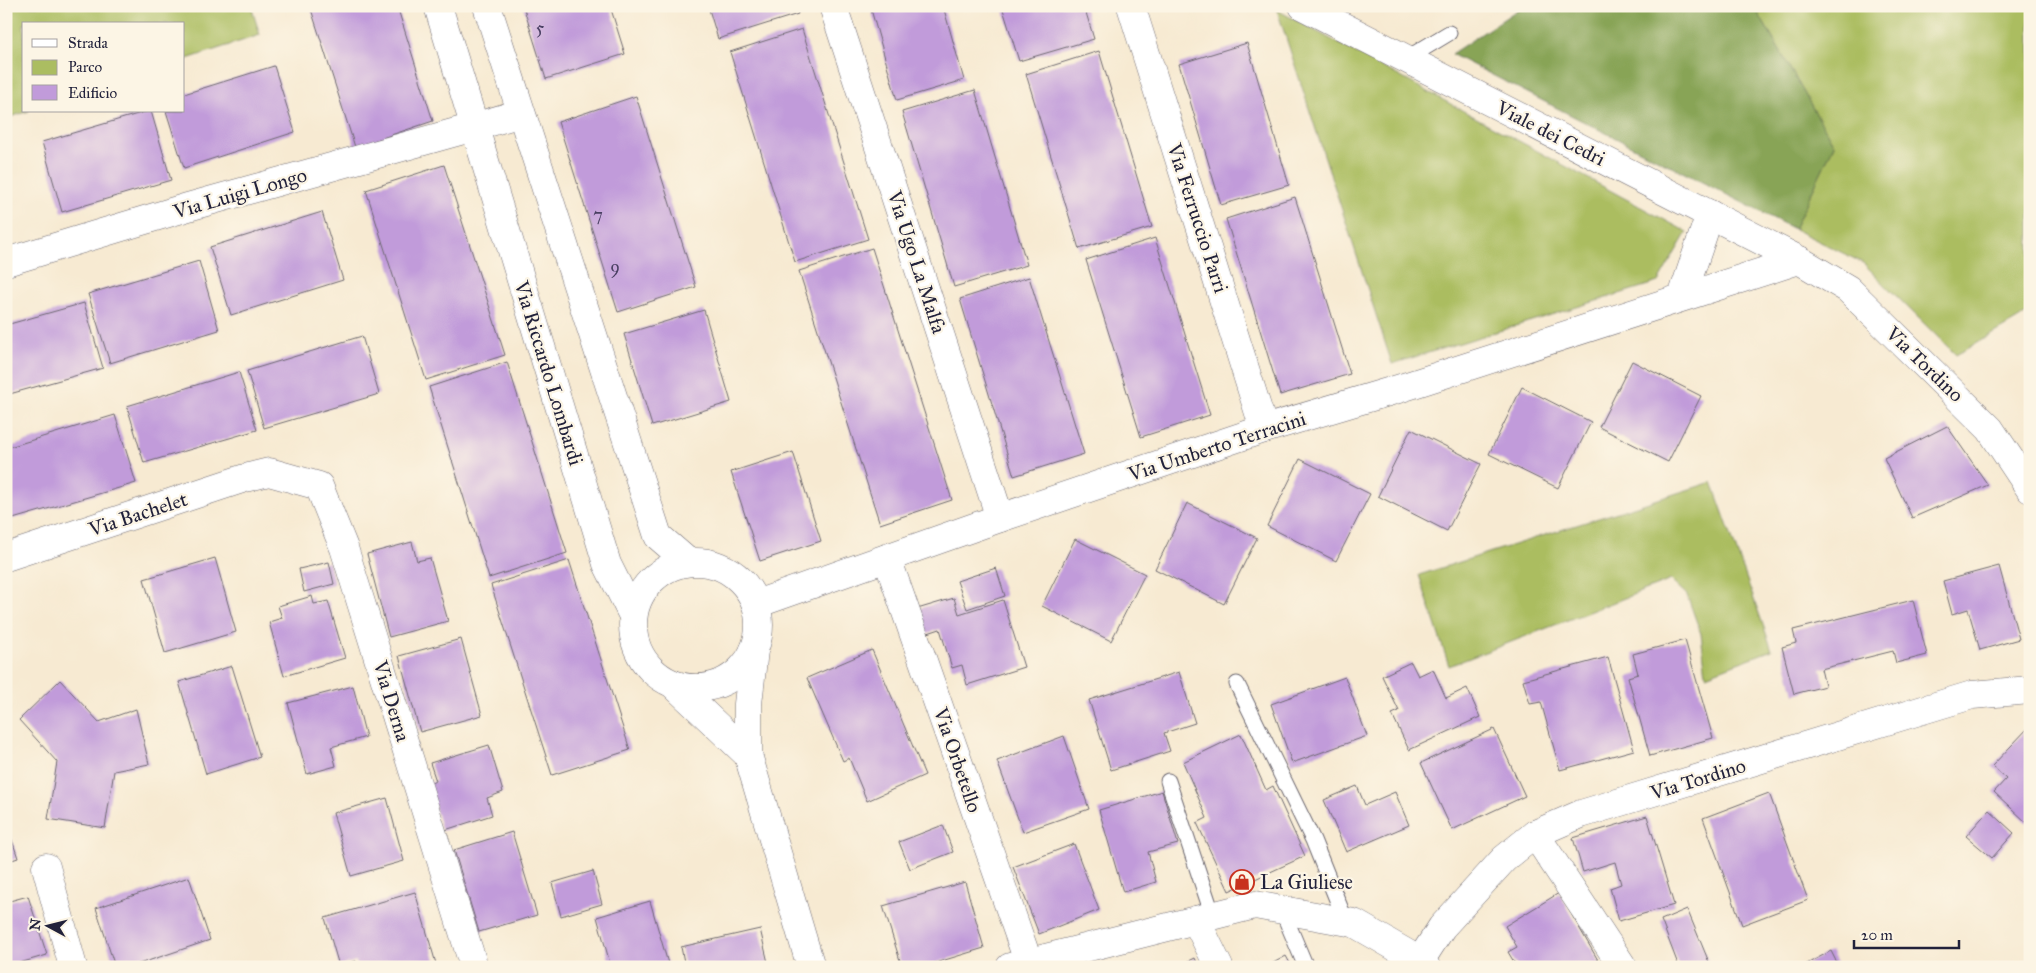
<svg xmlns="http://www.w3.org/2000/svg" width="2036" height="973" font-family="'IM FELL Great Primer',serif">
<rect width="100%" height="100%" fill="#fcf5e5"/>
<filter id="ink" filterUnits="userSpaceOnUse"><feTurbulence type="fractalNoise" baseFrequency=".02" numOctaves="2"/><feDisplacementMap in="SourceGraphic" scale="10" xChannelSelector="R" yChannelSelector="G"/><feConvolveMatrix kernelMatrix="1 2 1 2 8 2 1 2 1" color-interpolation-filters="sRGB"/></filter>
<filter id="wash" filterUnits="userSpaceOnUse"><feTurbulence type="fractalNoise" baseFrequency=".0096" numOctaves="4" result="noise"/><feDisplacementMap in="SourceGraphic" scale="20" xChannelSelector="R" yChannelSelector="G"/><feGaussianBlur stdDeviation="1.12" result="paint"/><feColorMatrix in="noise" values="0 0 0 0 0 0 0 0 0 0 0 0 0 0 0 0 0 1.4 0 .05"/><feComposite in="paint" operator="in"/></filter>
<g filter="url(#wash)">
<rect width="100%" height="100%" fill="#f7ead2"/>
<g fill="#abbd61" stroke="#66704e">
<path d="M6,6H251L260,35L184,60V24H24V111H29L10,117L6,104Z"/>
<path d="M1754,6H2030V312L1956,355L1863,263L1794,229L1834,145Z"/>
<path d="M1277,10L1687,232L1658,282L1392,364Z"/>
<path d="M1712,482L1772,650L1706,675L1701,634L1687,595L1671,580L1449,666L1419,575Z"/>
</g>
<path fill="#88a457" stroke="#556349" d="M1523,6H1754L1834,145L1794,229L1451,54Z"/>
<g id="blocks">
<g fill="#c19bda">
<path d="M310,6H397L433,121L355,147Z"/>
<path d="M523,6H610L625,54L546,79Z"/>
<path d="M708,6H796L798,14L718,39Z"/>
<path d="M870,6H943L964,80L897,100Z"/>
<path d="M1002,6H1084L1094,39L1019,61Z"/>
<path d="M802,29L868,239L795,262L730,52Z"/>
<path d="M1247,43L1289,185L1221,205L1179,64Z"/>
<path d="M1099,51L1152,227L1079,249L1026,74Z"/>
<path d="M274,66L295,132L184,168L166,111H184V94Z"/>
<path d="M975,90L1027,265L954,287L902,112Z"/>
<path d="M636,96L696,287L618,312L558,122Z"/>
<path d="M148,111H151L171,180L62,212L42,142Z"/>
<path d="M444,165L505,355L426,380L366,190Z"/>
<path d="M1295,197L1350,374L1280,395L1226,219Z"/>
<path d="M322,212L343,280L231,315L210,247Z"/>
<path d="M1155,238L1210,415L1141,437L1086,260Z"/>
<path d="M872,248L952,500L880,524L799,271Z"/>
<path d="M199,261L219,330L110,363L88,294Z"/>
<path d="M1029,277L1084,454L1014,476L960,299Z"/>
<path d="M84,303L103,368L6,395V325Z"/>
<path d="M704,310L731,402L652,426L624,334Z"/>
<path d="M362,336L379,394L264,428L247,371Z"/>
<path d="M1632,361L1701,396L1668,462L1599,427Z"/>
<path d="M507,362L567,553L489,578L429,387Z"/>
<path d="M239,372L257,430L144,463L127,406Z"/>
<path d="M1522,387L1591,422L1558,488L1489,454Z"/>
<path d="M115,415L136,483L6,521V448Z"/>
<path d="M1947,426L1988,485L1912,518L1884,458Z"/>
<path d="M1411,429L1481,464L1447,531L1378,496Z"/>
<path d="M793,452L821,541L760,561L731,472Z"/>
<path d="M1300,459L1370,494L1336,561L1267,526Z"/>
<path d="M1187,503L1257,538L1224,604L1155,569Z"/>
<path d="M1075,539L1145,574L1111,641L1042,606Z"/>
<path d="M412,542L417,561L430,558L448,621L389,637L367,554Z"/>
<path d="M215,558L236,632L165,653L144,579Z"/>
<path d="M569,560L630,750L552,775L491,585Z"/>
<path d="M329,562L334,584L304,592L299,569Z"/>
<path d="M1999,566L2019,639L1980,650L1968,609L1952,614L1943,581Z"/>
<path d="M996,568L1005,596L967,609L957,581Z"/>
<path d="M312,596L314,604L328,601L345,658L284,676L269,622L282,618L278,606Z"/>
<path d="M954,598L959,614L1003,600L1024,667L967,685L962,665L952,668L940,629L922,635L914,610Z"/>
<path d="M1913,600L1927,655L1896,663L1893,651L1821,669L1825,686L1794,694L1782,647L1796,643L1793,630Z"/>
<path d="M461,639L482,715L420,732L399,656Z"/>
<path d="M1685,640L1713,738L1650,756L1628,677L1638,674L1633,654Z"/>
<path d="M872,650L925,775L867,801L849,758L843,761L807,678Z"/>
<path d="M1608,657L1634,750L1560,770L1541,702L1530,704L1523,680Z"/>
<path d="M1411,662L1418,676L1433,669L1446,698L1467,688L1480,717L1409,750L1392,714L1399,711L1382,676Z"/>
<path d="M232,666L260,757L206,774L179,682Z"/>
<path d="M1179,672L1195,723L1164,733L1170,751L1111,770L1089,700Z"/>
<path d="M1345,677L1367,736L1292,763L1271,704Z"/>
<path d="M60,680L99,722L136,709L149,764L114,771L105,828L48,819L57,762L19,720Z"/>
<path d="M353,686L366,737L331,747L336,766L307,774L288,703Z"/>
<path d="M2030,726V821L2027,823L1994,792L2006,779L1992,766Z"/>
<path d="M1494,729L1525,796L1452,830L1421,763Z"/>
<path d="M1241,734L1266,790L1273,786L1305,856L1229,891L1197,823L1207,818L1183,762Z"/>
<path d="M1064,736L1089,809L1023,832L997,761Z"/>
<path d="M489,745L503,792L487,798L492,815L442,831L428,784L436,781L430,763Z"/>
<path d="M1357,786L1365,805L1395,792L1409,825L1346,852L1324,800Z"/>
<path d="M1162,791L1178,844L1148,852L1156,882L1123,892L1099,810Z"/>
<path d="M1769,793L1808,900L1742,925L1703,818Z"/>
<path d="M387,798L404,861L351,876L333,813Z"/>
<path d="M1989,810L2014,833L1992,858L1966,836Z"/>
<path d="M1647,816L1674,905L1619,921L1610,888L1621,884L1615,862L1583,872L1573,838Z"/>
<path d="M6,822L18,858L6,862Z"/>
<path d="M943,825L953,852L910,869L899,842Z"/>
<path d="M512,832L537,915L479,932L454,850Z"/>
<path d="M1074,844L1099,910L1039,934L1013,867Z"/>
<path d="M593,871L602,904L561,916L552,883Z"/>
<path d="M189,877L210,940L130,967H115L96,908Z"/>
<path d="M965,882L984,948L922,967H902L883,906Z"/>
<path d="M415,892L437,967H357L356,961L339,966L325,918Z"/>
<path d="M1559,893L1602,967H1517L1508,952L1517,947L1505,926Z"/>
<path d="M28,896L47,955L6,967V902Z"/>
<path d="M650,901L669,967H611L597,917Z"/>
<path d="M1687,909L1711,967H1679L1661,920Z"/>
<path d="M760,929L769,967H685L681,947Z"/>
<path d="M1831,951L1839,967H1801Z"/>
<path d="M1286,956L1292,967H1266Z"/>
<path d="M1195,958L1199,967H1177Z"/>
</g>
</g>
</g>
<g filter="url(#ink)">
<use href="#blocks" fill-opacity="0" stroke="#6d6870" stroke-width="1"/>
<g fill="none" stroke-linecap="round" stroke-linejoin="round">
<defs>
<g id="lane">
<path d="M1406,59L1449,33"/>
<path d="M1237,684L1313,840L1346,922"/>
<path d="M1168,781L1213,916"/>
<path d="M1282,910L1306,967"/>
</g>
<g id="street">
<path d="M833,6L1000,518"/>
<path d="M1131,6L1264,429"/>
<path d="M1303,6L1799,260L1848,289L1990,429L2030,489"/>
<path d="M6,262L188,207L474,127"/>
<path d="M1682,297L1710,214"/>
<path d="M6,557L245,478L269,472L319,486L344,548L474,967"/>
<path d="M887,558L1028,961"/>
<path d="M756,604L1000,518L1264,429L1398,389L1799,260"/>
<path d="M1535,834L1623,967"/>
<path d="M46,867L73,967"/>
<path d="M1196,920L1219,967"/>
<path d="M1420,961L1442,927L1504,859L1535,834L1581,814L1972,695L2030,690"/>
</g>
<g id="secondary">
<path d="M438,6L607,564L633,616"/>
<path d="M487,6L658,536L688,562"/>
<path d="M474,127L521,113"/>
<circle cx="696" cy="625" r="63"/>
<path d="M754,650L748,704V755L811,967"/>
<path d="M673,684L748,755"/>
<path d="M1010,967L1255,905L1354,923L1420,961L1426,967"/>
</g>
</defs>
<use href="#lane" stroke="#6d6870" stroke-width="17"/>
<use href="#street" stroke="#6d6870" stroke-width="29"/>
<use href="#secondary" stroke="#6d6870" stroke-width="29"/>
<use href="#lane" stroke="#fff" stroke-width="15"/>
<use href="#street" stroke="#fff" stroke-width="28"/>
<use href="#secondary" stroke="#fff" stroke-width="28"/>
</g>
</g>
<defs>
<symbol id="shop-ring" viewBox="-11 -11 22 22"><circle r="9.5" fill="#fcf5e5" stroke="#c8321e" stroke-width="1.5"/><path d="M-5-2.5h2.3a2.7 3.5 0 0 1 5.4 0H5L5.5 6h-11ZM-1.5-2.5h3a1.5 2.3 0 0 0-3 0Z" fill="#c8321e"/></symbol>
</defs>
<g fill-rule="evenodd">
<use href="#shop-ring" x="1228" y="868" width="28" height="28"/>
</g>
<g text-anchor="middle" stroke-width="4.5" stroke-linejoin="round" paint-order="stroke">
<g font-size="18" fill="#4a4063">
<text x="540" y="34">5</text>
<text x="598" y="221">7</text>
<text x="615" y="273">9</text>
</g>
<g font-size="20" fill="#22223b" stroke="#fcf5e5">
<text transform="translate(1551 133) rotate(27)" y="7">Viale dei Cedri</text>
<text transform="translate(240 193) rotate(-16)" y="7">Via Luigi Longo</text>
<text transform="translate(1198 218) rotate(72)" y="7">Via Ferruccio Parri</text>
<text transform="translate(917 262) rotate(72)" y="7">Via Ugo La Malfa</text>
<text transform="translate(1925 364) rotate(44)" y="7">Via Tordino</text>
<text transform="translate(549 373) rotate(73)" y="7">Via Riccardo Lombardi</text>
<text transform="translate(1217 446) rotate(-18)" y="7">Via Umberto Terracini</text>
<text transform="translate(138 514) rotate(-18)" y="7">Via Bachelet</text>
<text transform="translate(392 701) rotate(73)" y="7">Via Derna</text>
<text transform="translate(958 760) rotate(71)" y="7">Via Orbetello</text>
<text transform="translate(1698 779) rotate(-17)" y="7">Via Tordino</text>
</g>
<g font-size="20" fill="#22223b" stroke="#fcf5e5" text-anchor="start">
<text x="1260" y="889">La Giuliese</text>
</g>
</g>
<rect width="2036" height="973" fill="none" stroke="#fcf5e5" stroke-width="25"/>
<rect x="22" y="22" width="162" height="90" fill="#fcf5e5" stroke="#a5a1a1"/>
<rect x="32" y="39" width="25" height="8" fill="#ffffff" stroke="#a5a1a1"/>
<text x="68" y="48" font-size="15" fill="#22223b">Strada</text>
<rect x="32" y="60" width="25" height="15" fill="#abbd61" stroke="#a5a1a1"/>
<text x="68" y="72" font-size="15" fill="#22223b">Parco</text>
<rect x="32" y="85" width="25" height="15" fill="#c19bda" stroke="#a5a1a1"/>
<text x="68" y="98" font-size="15" fill="#22223b">Edificio</text>
<g transform="translate(48 926) rotate(277)" stroke="#fcf5e5" stroke-width="4" paint-order="stroke">
<path d="M0-4L9 19L0 12L-9 19Z" fill="#22223b"/>
<text y="-8" font-size="14" font-weight="bold" text-anchor="middle" fill="#22223b">N</text>
</g>
<path d="M1854 940v8h105v-8" fill="none" stroke="#22223b" stroke-width="2.5"/>
<text x="1861" y="940" font-size="15" fill="#22223b" stroke="#fcf5e5" stroke-width="4" paint-order="stroke">20 m</text>
</svg>
